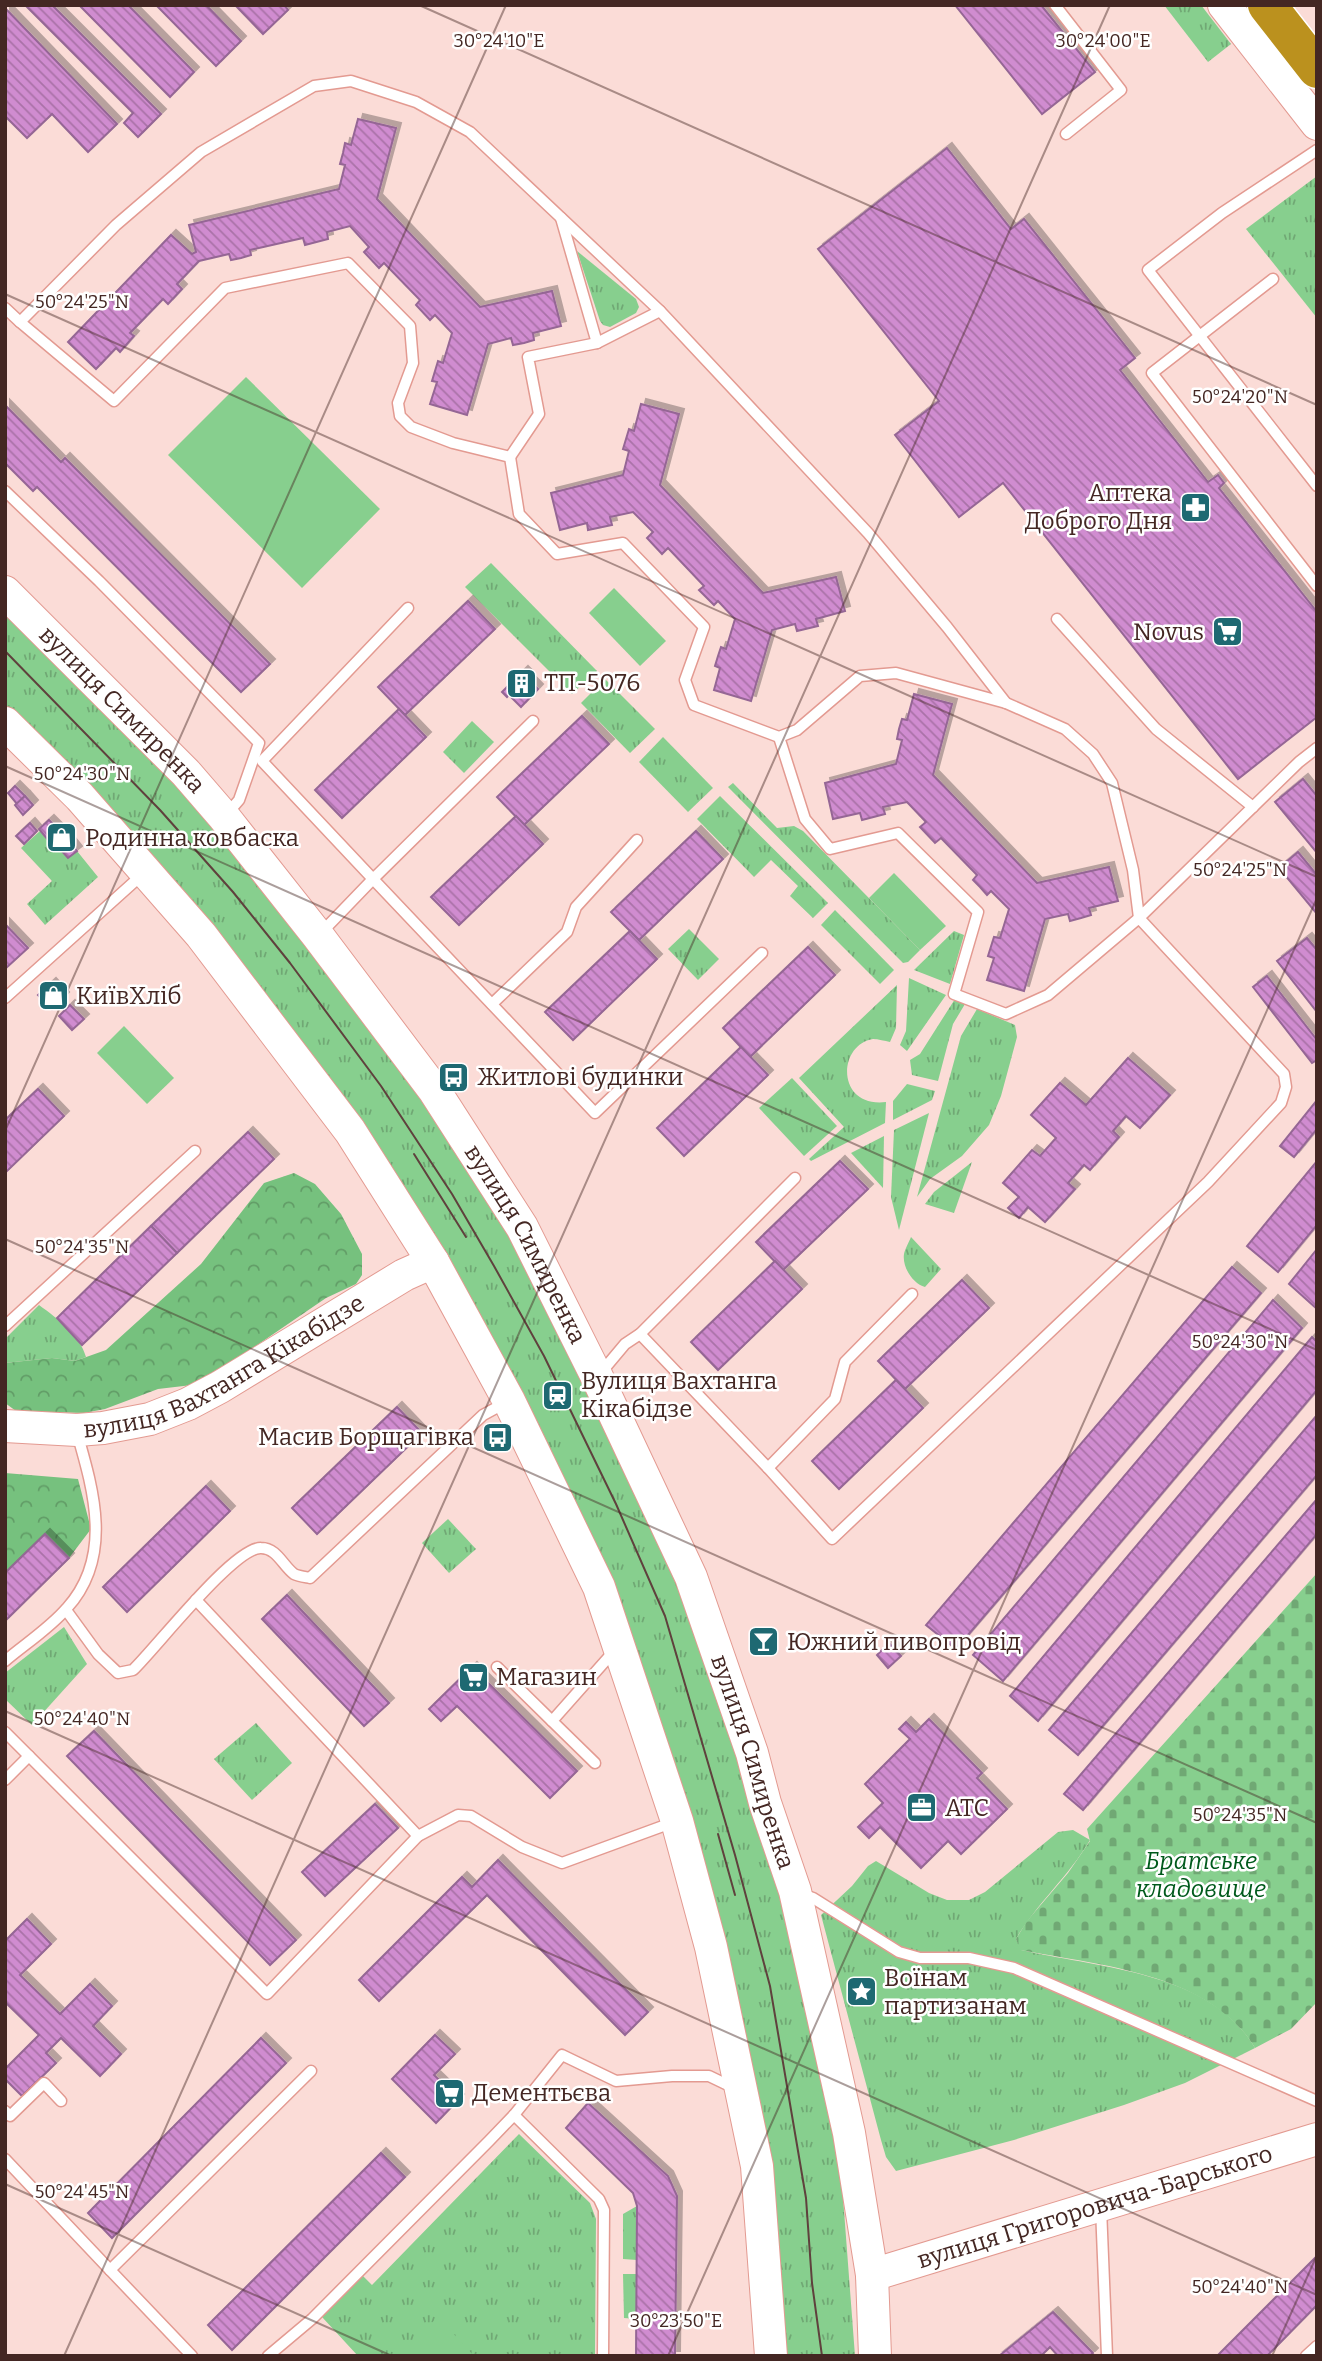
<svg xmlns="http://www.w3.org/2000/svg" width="1322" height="2361" font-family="Bitter,serif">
<defs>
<pattern id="grass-tufts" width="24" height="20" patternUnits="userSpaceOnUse" patternTransform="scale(1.75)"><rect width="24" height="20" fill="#87cf8e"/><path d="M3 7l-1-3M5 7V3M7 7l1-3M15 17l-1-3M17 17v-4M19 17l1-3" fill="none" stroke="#70a874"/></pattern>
<pattern id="forest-crowns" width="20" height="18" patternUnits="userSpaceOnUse" patternTransform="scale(1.75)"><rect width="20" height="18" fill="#76c17e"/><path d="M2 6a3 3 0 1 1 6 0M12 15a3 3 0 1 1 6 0" fill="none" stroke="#629d67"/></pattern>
<pattern id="cemetery-stones" width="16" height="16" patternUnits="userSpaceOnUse" patternTransform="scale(1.75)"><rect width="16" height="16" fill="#87cf8e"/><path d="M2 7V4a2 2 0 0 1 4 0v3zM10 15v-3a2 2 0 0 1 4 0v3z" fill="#70a874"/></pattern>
<pattern id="building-back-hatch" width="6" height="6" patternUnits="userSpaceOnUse" patternTransform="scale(1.75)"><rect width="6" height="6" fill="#d08cd0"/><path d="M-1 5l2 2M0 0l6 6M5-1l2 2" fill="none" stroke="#aa72a8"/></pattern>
<filter id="shadow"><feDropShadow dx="5" dy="-5" stdDeviation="0" flood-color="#0004"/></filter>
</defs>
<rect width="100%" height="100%" fill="#fbdcd7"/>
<g fill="url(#grass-tufts)">
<path d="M1164,5H1201L1231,44L1208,62Z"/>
<path d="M1317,176V318L1246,229Z"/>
<path d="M577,251L636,299L639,307L636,313L610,327L603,325L600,321Z"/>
<path d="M491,563L597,671L572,694L465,587Z"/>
<path d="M5,607L139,739L282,901L497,1205L689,1598L789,1923L841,2171L855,2356H783L713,1918L480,1320L56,756L5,707Z"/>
<path d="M605,679L655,729L630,753L581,703Z"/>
<path d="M472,721L494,742L464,773L443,752Z"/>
<path d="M663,737L713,788L688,812L639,762Z"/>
<path d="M733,783L777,828L794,826L803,831L920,950L908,962L903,963L728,787Z"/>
<path d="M720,796L828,903L813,918L790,896L798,886L771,860L754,877L697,819Z"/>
<path d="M40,831L48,841L51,838L68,858L77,851L98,877L45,925L27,904L52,881L21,848Z"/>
<path d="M835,910L894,970L880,984L821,925Z"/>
<path d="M689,929L719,959L698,980L668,949Z"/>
<path d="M954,931L964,935L950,984L914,970Z"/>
<path d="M909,978L946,995L907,1051L900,1045L906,1031Z"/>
<path d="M897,985L896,1028L890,1042C885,1041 878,1039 873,1039C837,1045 836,1108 886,1102L885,1123L811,1161L809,1159L844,1127L799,1078Z"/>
<path d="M955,999L965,1004L953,1024L938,1081L912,1075L910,1060L920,1054Z"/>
<path d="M977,1009L1015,1025L1017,1037L1001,1096L989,1125L962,1156L930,1179L917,1197L961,1036Z"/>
<path d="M792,1078L837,1126L804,1156L759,1108Z"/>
<path d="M907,1084L935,1091L932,1100L893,1120V1101Z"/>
<path d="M929,1113L899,1230L891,1197L894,1130Z"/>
<path d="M884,1136L883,1188L851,1153Z"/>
<path d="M972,1162L954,1213L925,1204L934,1192Z"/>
<path d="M911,1237L941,1269L925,1287C913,1284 902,1267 904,1254C905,1249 909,1242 911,1237Z"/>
<path d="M39,1305C58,1319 80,1335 86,1357L75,1361L52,1358L5,1363V1339Z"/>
<path d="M448,1519L476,1549L449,1573L422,1543Z"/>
<path d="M64,1627L87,1664L32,1725L5,1699V1673Z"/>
<path d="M256,1723L292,1763L252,1800L214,1759Z"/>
<path d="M1073,1830L1090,1840C1069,1876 1037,1903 1016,1939L1021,1950C1099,1968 1210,1971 1255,2048L1185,2083L1124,2105L1014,2140L896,2171L886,2157L881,2140L821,1915L852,1886L868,1866L876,1861L929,1893L947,1900H969L985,1892L1058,1832Z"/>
<path d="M519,2134L590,2203L596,2219L595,2356H358L322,2317L362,2275L372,2285Z"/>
<path d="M637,2206V2260L623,2259V2214Z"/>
<path d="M623,2274H637V2319L624,2318Z"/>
</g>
<g fill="url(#forest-crowns)">
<path d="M294,1173L315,1184L341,1214L362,1254V1275L356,1284L326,1298L231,1363L192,1385L158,1389L105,1409L84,1413L16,1411L5,1403V1363L52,1358L75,1361L106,1350L201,1264L264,1183Z"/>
<path d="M5,1473L78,1479L91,1529L69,1558L45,1534L5,1573Z"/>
</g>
<path fill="url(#cemetery-stones)" d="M1317,1573V2002L1291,2029L1255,2048C1210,1973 1098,1965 1020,1950L1016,1939L1027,1921L1068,1873L1090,1841L1087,1829Z"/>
<g fill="#87cf8e">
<path d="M246,377L380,509L302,588L168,455Z"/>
<path d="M614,588L666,641L640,666L589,613Z"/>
<path d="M894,873L946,926L920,950L869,898Z"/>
<path d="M124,1026L174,1078L147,1104L97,1053Z"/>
<path d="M438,2317L474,2356H396Z"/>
</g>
<g fill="url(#building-back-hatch)" stroke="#956695" stroke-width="2" filter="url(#shadow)">
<path d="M25,5H52L161,114L138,137L124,123L133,113Z"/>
<path d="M79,5H128L194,72L170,97Z"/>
<path d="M156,5H206L241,41L216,66Z"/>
<path d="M235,5H284L288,10L263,34Z"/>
<path d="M955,5H1041L1095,72L1042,114Z"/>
<path d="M5,8L117,124L88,152L52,114L27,138L5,116Z"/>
<path d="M358,119L396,128L377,199L480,307L552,291L561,326L533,333L534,340L524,343L513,345L511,338L488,344L467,415L430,404L437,382L432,381L438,361L443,363L452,333L435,315L430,320L416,305L420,300L384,263L379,268L364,252L369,247L350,226L327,232L328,239L305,245L303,238L250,250L251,255L241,258L231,260L229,254L199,261L177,284L182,289L168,304L163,299L130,333L134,336L120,352L116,348L96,369L68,342L171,235L192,254L196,252L189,225L339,189L345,165L340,164L343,153L345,143L351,145Z"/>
<path d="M947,148L1011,229L1024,219L1135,358L1120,370L1208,482L1218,475L1224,483L1219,488L1317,612V717L1238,779L1003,483L959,517L895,435L939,401L818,249Z"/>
<path d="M641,404L679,414L660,485L763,593L836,577L845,611L816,619L818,626L797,631L795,624L772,630L751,701L714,690L720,668L715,666L718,656L721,647L726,649L735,619L718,601L714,605L699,590L704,586L668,548L662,554L647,538L653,532L633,512L610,517L612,525L588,530L587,523L560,530L551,493L623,475L629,451L623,449L629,429L634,431Z"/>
<path d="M5,405L61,462L65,458L270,664L241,692L37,487L33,491L5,463Z"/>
<path d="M468,601L495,629L405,715L378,687Z"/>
<path d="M523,671L528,676L526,677L538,689L521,707L509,695L507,697L502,692Z"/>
<path d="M914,694L952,704L933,775L1037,883L1109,867L1118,901L1089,908L1091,915L1081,918L1070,921L1068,914L1045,919L1024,991L987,980L994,958L988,956L994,937L1000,938L1009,909L991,891L987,895L980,887L973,880L977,875L941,838L935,843L920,827L926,822L907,802L883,807L885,814L862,820L860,813L833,819L825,783L896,764L902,740L897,739L899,729L902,719L907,720Z"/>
<path d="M399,709L426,737L342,818L315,790Z"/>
<path d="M582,716L609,744L524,825L497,797Z"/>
<path d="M1303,779L1317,796V853L1275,802Z"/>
<path d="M15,786L25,796L17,804L8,793Z"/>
<path d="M25,796L33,805L23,815L15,805Z"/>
<path d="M516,816L543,844L459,925L431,897Z"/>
<path d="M49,820L59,830L48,840L39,829Z"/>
<path d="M30,823L37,831L24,844L16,836Z"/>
<path d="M60,830L69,841L60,849L51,838Z"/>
<path d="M696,831L723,859L639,940L611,912Z"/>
<path d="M69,841L77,851L68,858L60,849Z"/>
<path d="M1298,852L1317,875V914L1279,868Z"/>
<path d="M5,924L28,948L5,969Z"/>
<path d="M630,931L657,959L573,1040L545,1012Z"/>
<path d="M1307,938L1317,950V1012L1277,961Z"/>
<path d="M808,947L835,975L750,1057L723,1028Z"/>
<path d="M1267,976L1317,1040V1060L1312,1063L1253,987Z"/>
<path d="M51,983L64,997L52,1009L38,995Z"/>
<path d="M70,1005L84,1019L72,1030L59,1016Z"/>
<path d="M741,1047L768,1075L684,1156L657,1128Z"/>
<path d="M1128,1058L1170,1095L1140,1128L1126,1116L1113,1131L1119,1137L1090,1170L1084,1165L1068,1183L1075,1189L1045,1222L1028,1207L1019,1218L1008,1208L1019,1197L1003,1183L1032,1150L1040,1156L1056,1138L1031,1115L1060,1083L1086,1105Z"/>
<path d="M38,1089L64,1116L5,1173V1120Z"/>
<path d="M1317,1100V1129L1294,1157L1280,1146Z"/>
<path d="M248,1132L274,1159L177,1253L151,1226Z"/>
<path d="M840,1161L868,1189L783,1270L756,1242Z"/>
<path d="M1317,1161V1225L1278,1272L1247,1246Z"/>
<path d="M151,1226L177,1253L82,1345L57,1318Z"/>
<path d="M1317,1249V1309L1289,1284Z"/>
<path d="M775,1261L802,1289L718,1370L691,1342Z"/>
<path d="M1232,1267L1261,1293L956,1649L926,1625Z"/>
<path d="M962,1280L989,1308L905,1389L878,1361Z"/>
<path d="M1273,1300L1302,1328L1003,1681L973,1655Z"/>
<path d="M1312,1337L1317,1342V1390L1038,1721L1010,1696Z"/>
<path d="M896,1380L923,1408L839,1489L812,1461Z"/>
<path d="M397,1407L422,1433L317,1534L292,1508Z"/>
<path d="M1317,1415V1475L1078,1755L1049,1730Z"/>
<path d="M206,1486L230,1511L127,1612L103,1587Z"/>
<path d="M1317,1499V1534L1083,1810L1064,1794Z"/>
<path d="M45,1534L69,1558L5,1621V1573Z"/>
<path d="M287,1595L389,1703L364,1726L262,1619Z"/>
<path d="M889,1643L901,1656L888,1668L877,1655Z"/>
<path d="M472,1667L577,1771L550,1798L457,1706L441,1721L429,1709Z"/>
<path d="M929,1719L982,1773L977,1778L1007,1809L961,1854L948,1841L921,1868L880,1827L869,1838L858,1827L883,1803L865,1784L910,1739L899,1729L906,1722L916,1732Z"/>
<path d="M94,1731L296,1940L270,1965L67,1756Z"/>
<path d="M375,1804L398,1828L325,1896L302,1872Z"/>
<path d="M498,1860L648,2012L625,2035L487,1895L379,2001L359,1980L462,1877L472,1887Z"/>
<path d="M27,1919L51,1944L20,1975L60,2014L90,1984L112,2006L93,2026L121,2054L100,2076L61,2038L46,2053L56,2063L22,2096L5,2079V2069L39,2035L5,2002V1941Z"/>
<path d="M435,2035L455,2054L434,2075L459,2099L436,2123L392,2079Z"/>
<path d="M261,2038L286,2063L112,2238L88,2213Z"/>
<path d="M588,2103L668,2176L677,2196L675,2356H636L637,2206L633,2193L566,2128Z"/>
<path d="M381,2153L405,2177L232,2350L208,2325Z"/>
<path d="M1317,2256V2305L1267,2356H1217Z"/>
<path d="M1053,2312L1093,2353L1090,2356H1058L1050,2347L1041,2356H999Z"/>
</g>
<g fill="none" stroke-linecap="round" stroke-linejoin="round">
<defs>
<g id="lane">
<path d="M1055,5L1121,90L1066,134"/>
<path d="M1317,150L1222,213L1148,270L1317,486"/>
<path d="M561,218L597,343"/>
<path d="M1273,279L1152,373L1317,586"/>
<path d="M5,308L20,322L116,225L201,152L314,86L351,81L416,102L470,132L660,311L868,533L947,627L1006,703L1065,729L1093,754L1112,783L1133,870L1139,918L1299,762L1317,748"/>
<path d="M20,322L114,401L225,288L348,263L410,326L413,363L398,403L400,416L411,427L453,443L510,457L519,514L557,554L623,543L704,627L685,680L694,705L779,737L797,730L860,676L896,673L1006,703"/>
<path d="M510,457L539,414L528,357L597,343L660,311"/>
<path d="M5,491L99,581L259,743L239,800L226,815"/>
<path d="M408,608L262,761L373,879L533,721"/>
<path d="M1057,619L1156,729L1253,807"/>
<path d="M320,934L373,879L595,1113L762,953"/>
<path d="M5,998L144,873"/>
<path d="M492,1004L567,932L576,907L637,840"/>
<path d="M5,1326L195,1151"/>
<path d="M640,1334L768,1468L832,1539L1208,1182L1281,1103L1286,1087L1284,1074L1139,918L1048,995L1006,1014L954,994L978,912L898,833L830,849L805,819L779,737"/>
<path d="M599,1375L625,1344L640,1334L795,1178"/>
<path d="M768,1468L835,1399L845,1362L912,1294"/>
<path d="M66,1610L98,1654L118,1673L133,1670C156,1648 234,1547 261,1548C277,1548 283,1566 294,1574C298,1576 305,1577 310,1578L483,1415L507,1402"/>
<path d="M5,1661C25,1644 50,1628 67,1608C113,1557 94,1492 77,1433"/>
<path d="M497,1667L552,1721"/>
<path d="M5,1732L267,1994L418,1836L196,1600"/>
<path d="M595,1763L552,1721L615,1650"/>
<path d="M5,1780L29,1756"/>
<path d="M418,1836L458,1815L471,1816L522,1847L562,1863L674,1822"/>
<path d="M799,1893L813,1898L899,1952L920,1958H969L1014,1968L1317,2101"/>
<path d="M5,2111L10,2116L44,2083L61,2101"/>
<path d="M514,2115L599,2199L604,2210L603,2356"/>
<path d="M5,2159L110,2270"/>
<path d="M1101,2208L1107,2356"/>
<path d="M192,2356L110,2270L311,2071"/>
<path d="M268,2356L312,2319L489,2141L514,2115L562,2055L616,2081L672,2076H709L736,2089"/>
<path d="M1306,2356L1317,2346"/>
</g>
<g id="secondary">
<path d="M1224,5L1317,124"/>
<path id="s1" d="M5,592L186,773L224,817L318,936L434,1090L522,1227L597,1377L691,1577L752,1753L765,1803L795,1891L849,2133L872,2275L875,2356"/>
<path d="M5,723L80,797L201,935L350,1131L433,1262L509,1401L599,1587L677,1821L711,1947L757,2166L771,2356"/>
<path id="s2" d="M5,1426L77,1430L103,1428L150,1419L188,1404L220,1387L404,1275L433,1262"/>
<path id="s3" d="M872,2275L1317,2139"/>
</g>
<path id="highway" d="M1267,5L1317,69"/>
</defs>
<use href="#lane" stroke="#e39a91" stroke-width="13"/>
<use href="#secondary" stroke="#e39a91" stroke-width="34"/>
<use href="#highway" stroke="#fff" stroke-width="41"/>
<use href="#lane" stroke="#fff" stroke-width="10"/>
<use href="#secondary" stroke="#fff" stroke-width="32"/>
<use href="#highway" stroke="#bb911e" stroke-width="38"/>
<g stroke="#5f413d" stroke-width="2">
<path d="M5,651L160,810L233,892L290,963L381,1086L452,1194L494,1266L544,1356L616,1504L665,1616L735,1855L770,1986L806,2198L812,2283L822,2356"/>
<path d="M414,1154L466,1237"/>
<path d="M718,1834L735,1895"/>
</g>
</g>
<path fill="none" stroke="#442723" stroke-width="2" stroke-opacity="0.45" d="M419,5L1317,405M5,294L1317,877M5,766L1317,1350M5,1131L506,5M5,1239L1317,1823M5,1711L1317,2295M5,2184L392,2356M64,2356L1110,5M668,2356L1317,898M1272,2356L1317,2255"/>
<defs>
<symbol id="pharmacy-square" viewBox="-11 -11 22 22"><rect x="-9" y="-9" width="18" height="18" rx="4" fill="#1e6972" stroke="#fff"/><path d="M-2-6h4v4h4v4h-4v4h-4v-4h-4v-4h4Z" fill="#fff"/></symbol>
<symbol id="supermarket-square" viewBox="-11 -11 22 22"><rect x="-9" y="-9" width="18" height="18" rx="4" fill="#1e6972" stroke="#fff"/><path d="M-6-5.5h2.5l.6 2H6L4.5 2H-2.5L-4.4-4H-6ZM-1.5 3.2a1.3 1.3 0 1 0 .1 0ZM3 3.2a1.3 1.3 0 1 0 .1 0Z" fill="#fff"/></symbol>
<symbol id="building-square" viewBox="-11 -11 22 22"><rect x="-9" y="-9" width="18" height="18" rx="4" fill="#1e6972" stroke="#fff"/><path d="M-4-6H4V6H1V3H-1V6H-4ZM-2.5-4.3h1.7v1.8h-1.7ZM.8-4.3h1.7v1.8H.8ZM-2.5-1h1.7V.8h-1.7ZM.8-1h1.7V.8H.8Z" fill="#fff"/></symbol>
<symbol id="shop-square" viewBox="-11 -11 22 22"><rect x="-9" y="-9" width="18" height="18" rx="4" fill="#1e6972" stroke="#fff"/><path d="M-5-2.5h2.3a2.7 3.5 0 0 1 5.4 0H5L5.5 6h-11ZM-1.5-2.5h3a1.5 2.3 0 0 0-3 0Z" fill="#fff"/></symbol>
<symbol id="bus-square" viewBox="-11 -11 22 22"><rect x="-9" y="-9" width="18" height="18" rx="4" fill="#1e6972" stroke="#fff"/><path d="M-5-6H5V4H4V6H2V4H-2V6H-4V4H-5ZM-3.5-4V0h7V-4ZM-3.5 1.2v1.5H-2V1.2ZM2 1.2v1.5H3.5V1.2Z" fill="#fff"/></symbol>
<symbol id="station-square" viewBox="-11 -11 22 22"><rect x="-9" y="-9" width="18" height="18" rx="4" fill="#1e6972" stroke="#fff"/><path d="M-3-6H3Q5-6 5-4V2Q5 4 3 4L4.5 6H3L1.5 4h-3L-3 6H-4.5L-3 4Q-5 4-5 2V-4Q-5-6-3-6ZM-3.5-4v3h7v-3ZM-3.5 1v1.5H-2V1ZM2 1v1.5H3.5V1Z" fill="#fff"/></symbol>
<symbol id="bar-square" viewBox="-11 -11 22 22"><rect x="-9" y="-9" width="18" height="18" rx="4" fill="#1e6972" stroke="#fff"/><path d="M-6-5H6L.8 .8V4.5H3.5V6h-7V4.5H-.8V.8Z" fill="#fff"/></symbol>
<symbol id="office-square" viewBox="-11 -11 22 22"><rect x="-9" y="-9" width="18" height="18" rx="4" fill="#1e6972" stroke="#fff"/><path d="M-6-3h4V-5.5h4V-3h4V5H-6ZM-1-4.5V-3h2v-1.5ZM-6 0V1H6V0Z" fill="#fff"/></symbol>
<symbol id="sight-square" viewBox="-11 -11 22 22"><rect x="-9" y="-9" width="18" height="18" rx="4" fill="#1e6972" stroke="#fff"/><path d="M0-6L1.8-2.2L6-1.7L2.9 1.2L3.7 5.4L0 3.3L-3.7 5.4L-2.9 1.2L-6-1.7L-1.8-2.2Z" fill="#fff"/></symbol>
</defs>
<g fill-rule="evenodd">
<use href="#pharmacy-square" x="1178" y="490" width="35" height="35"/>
<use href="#supermarket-square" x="1210" y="614" width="35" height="35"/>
<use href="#building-square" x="504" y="666" width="35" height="35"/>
<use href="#shop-square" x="44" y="820" width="35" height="35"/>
<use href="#shop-square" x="36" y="978" width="35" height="35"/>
<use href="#bus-square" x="436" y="1060" width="35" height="35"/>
<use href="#station-square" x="540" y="1378" width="35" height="35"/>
<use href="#bus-square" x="480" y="1420" width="35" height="35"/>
<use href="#bar-square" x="746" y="1624" width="35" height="35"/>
<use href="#supermarket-square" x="456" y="1660" width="35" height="35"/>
<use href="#office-square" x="904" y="1790" width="35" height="35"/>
<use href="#sight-square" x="844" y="1974" width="35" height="35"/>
<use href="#supermarket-square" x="432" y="2076" width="35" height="35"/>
</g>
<g text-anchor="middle" stroke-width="5" stroke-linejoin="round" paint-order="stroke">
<g font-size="24" fill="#442723" stroke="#fff" text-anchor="start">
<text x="1172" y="501" text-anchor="end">Аптека<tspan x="1172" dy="28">Доброго Дня</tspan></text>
<text x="1204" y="640" text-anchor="end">Novus</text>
<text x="544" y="691">ТП-5076</text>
<text x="85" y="846">Родинна ковбаска</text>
<text x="76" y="1004">КиївХліб</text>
<text x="477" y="1085">Житлові будинки</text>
<text x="581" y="1389">Вулиця Вахтанга<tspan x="581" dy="28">Кікабідзе</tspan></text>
<text x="474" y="1445" text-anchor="end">Масив Борщагівка</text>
<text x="787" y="1650">Южний пивопровід</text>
<text x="496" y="1685">Магазин</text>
<text x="945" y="1816">АТС</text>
<text x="884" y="1986">Воїнам<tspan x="884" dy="28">партизанам</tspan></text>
<text x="472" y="2101">Дементьєва</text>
</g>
<g font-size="24" fill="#442723" stroke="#fff">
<text dy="8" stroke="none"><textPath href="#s1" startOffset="166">вулиця Симиренка</textPath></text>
<text dy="8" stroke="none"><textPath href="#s1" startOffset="838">вулиця Симиренка</textPath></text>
<text dy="8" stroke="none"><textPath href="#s2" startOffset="234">вулиця Вахтанга Кікабідзе</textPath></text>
<text dy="8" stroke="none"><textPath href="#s1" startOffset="1405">вулиця Симиренка</textPath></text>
<text dy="8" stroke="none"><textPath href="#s3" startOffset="233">вулиця Григоровича-Барського</textPath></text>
</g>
<g font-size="24" font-style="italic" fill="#015a1c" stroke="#fff">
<text x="1201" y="1869">Братське<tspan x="1201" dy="28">кладовище</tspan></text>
</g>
</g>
<g font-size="18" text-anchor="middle" fill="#442723" stroke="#fff" stroke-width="5" stroke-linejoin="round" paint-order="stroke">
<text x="1103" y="47">30°24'00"E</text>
<text x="499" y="47">30°24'10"E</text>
<text x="82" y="308">50°24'25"N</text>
<text x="1240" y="403">50°24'20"N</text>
<text x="82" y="780">50°24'30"N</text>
<text x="1240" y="876">50°24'25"N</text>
<text x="82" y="1253">50°24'35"N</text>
<text x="1240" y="1348">50°24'30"N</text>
<text x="82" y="1725">50°24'40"N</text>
<text x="1240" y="1821">50°24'35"N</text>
<text x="82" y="2198">50°24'45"N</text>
<text x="1240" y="2293">50°24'40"N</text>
<text x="676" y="2327">30°23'50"E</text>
</g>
<rect width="1322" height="2361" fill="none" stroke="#442723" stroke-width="14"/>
</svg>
